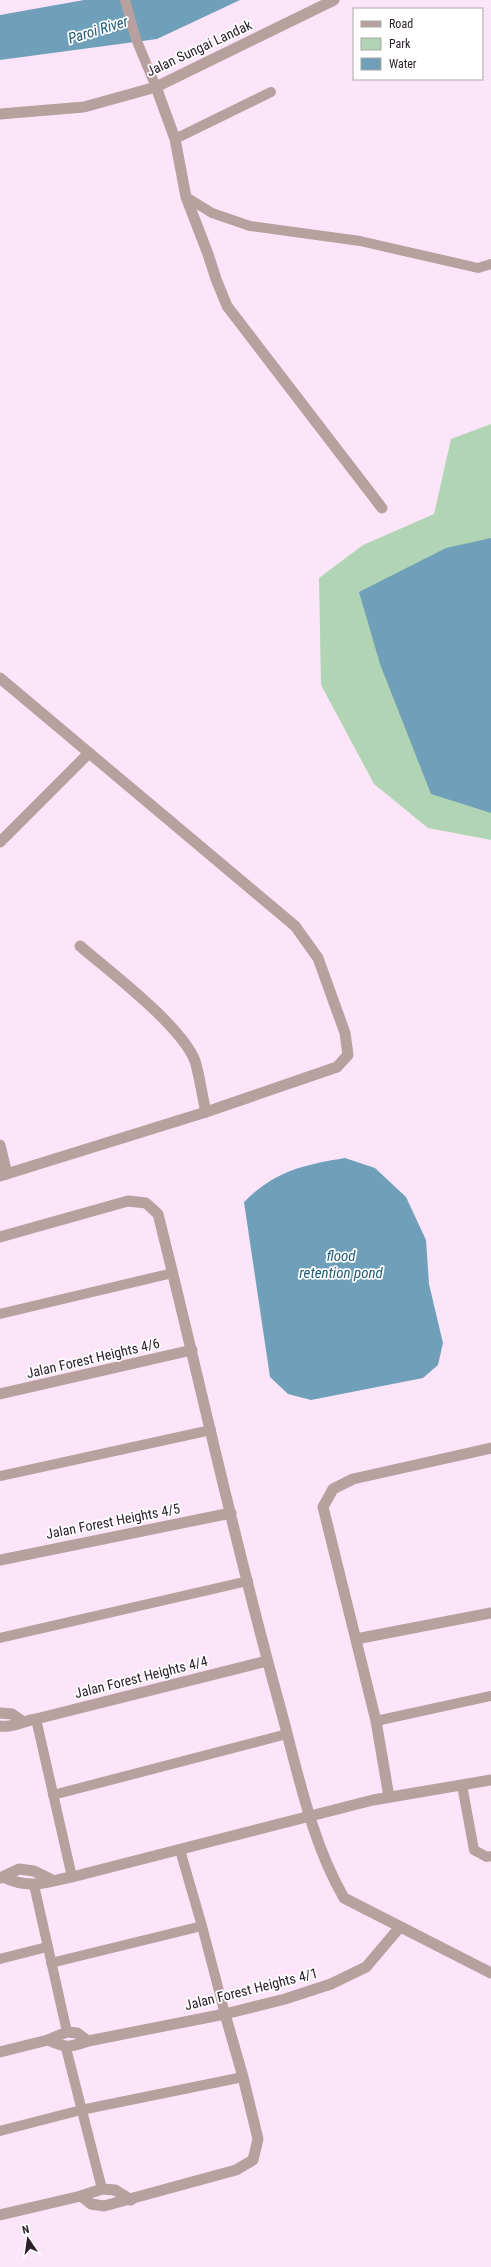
<svg xmlns="http://www.w3.org/2000/svg" width="491" height="2267" font-family="'Roboto Condensed',sans-serif">
<rect width="100%" height="100%" fill="#fce5f9"/>
<path fill="#b1d5b4" d="M491,424V840L428,828L374,784L321,685L319,578L363,545L434,514L451,439Z"/>
<g fill="#6f9fb9">
<path d="M84,0H240L157,39L0,60V15Z"/>
<path d="M491,538V813L431,794L380,664L359,592L446,548Z"/>
<path d="M345,1158L375,1168L406,1197L426,1240L429,1284L443,1343L438,1365L423,1378L311,1400L288,1394L270,1377L244,1202C275,1171 303,1165 345,1158Z"/>
</g>
<g fill="none" stroke-linecap="round" stroke-linejoin="round">
<g stroke="#b8a09f" stroke-width="10">
<path d="M125,0L136,39L156,87"/>
<path d="M175,139L271,92"/>
<path d="M186,197L212,213L250,226L360,241L478,268L491,264"/>
<path d="M0,1314L173,1273"/>
<path d="M0,1476L211,1430"/>
<path d="M0,1638L248,1581"/>
<path d="M36,1719L72,1877"/>
<path d="M376,1721L491,1696"/>
<path d="M462,1785L474,1850L487,1857L491,1856"/>
<path d="M53,1795L287,1734"/>
<path d="M34,1885L67,2032"/>
<path d="M202,1926L225,2014"/>
<path d="M0,1959L47,1947"/>
<path d="M51,1963L202,1926L180,1850"/>
<path d="M66,2048L102,2189"/>
<path d="M0,2131L81,2110L243,2077"/>
</g>
<g stroke="#b8a09f" stroke-width="11">
<path d="M156,87L175,139L186,197L208,254L216,279L227,306L382,508"/>
<path d="M0,678L295,926L318,958L345,1033L348,1055L337,1067L206,1112L0,1176"/>
<path d="M0,842L89,753"/>
<path d="M80,946C110,972 182,1026 195,1061C200,1077 202,1096 206,1112"/>
<path d="M0,1145L7,1174"/>
<path d="M0,1237L128,1201L146,1203L158,1214C199,1377 234,1541 279,1703C297,1768 310,1839 344,1898L491,1973"/>
<path d="M0,1394L192,1350"/>
<path d="M0,1560L231,1513"/>
<path d="M356,1639L491,1613"/>
<path d="M0,1713L12,1714L22,1721"/>
<path d="M0,1726C12,1728 23,1721 36,1719L267,1661"/>
<path d="M389,1797L376,1721L323,1507L333,1489L353,1479L491,1448"/>
<path d="M3,1877C31,1890 44,1882 72,1877L373,1800L491,1780"/>
<path d="M0,1878L19,1869L34,1871L52,1880"/>
<path d="M48,2040C66,2048 69,2048 88,2041L225,2014L285,1999L331,1984L366,1967L400,1927"/>
<path d="M0,2052L48,2040L67,2032L77,2033L88,2041"/>
<path d="M81,2196L91,2204L104,2206L236,2170L253,2160L258,2139L243,2077L225,2014"/>
<path d="M0,2215L81,2196L102,2189L115,2190L131,2200"/>
</g>
<path stroke="#b8a09f" stroke-width="11" d="M0,114L84,107L156,87L334,0"/>
</g>
<g text-anchor="middle" stroke-width="3.5" stroke-linejoin="round" paint-order="stroke">
<g font-size="14" fill="#2c212b" stroke="#fff">
<text transform="translate(199 48) rotate(-25)" y="5">Jalan Sungai Landak</text>
<text transform="translate(93 1358) rotate(-13)" y="5">Jalan Forest Heights 4/6</text>
<text transform="translate(113 1521) rotate(-11)" y="5">Jalan Forest Heights 4/5</text>
<text transform="translate(141 1677) rotate(-14)" y="5">Jalan Forest Heights 4/4</text>
<text transform="translate(251 1989) rotate(-14)" y="5">Jalan Forest Heights 4/1</text>
</g>
<g font-size="15" font-style="italic" fill="#225d79" stroke="#fff">
<text transform="translate(98 30) rotate(-17)" y="5">Paroi River</text>
<text x="341" y="1261">flood<tspan x="341" dy="17">retention pond</tspan></text>
</g>
</g>
<rect x="353" y="8" width="130" height="72" fill="#ffffff" stroke="#aba6aa"/>
<rect x="361" y="21" width="20" height="6" fill="#b8a09f" stroke="#aba6aa"/>
<text x="389" y="28" font-size="12" fill="#2c212b">Road</text>
<rect x="361" y="38" width="20" height="12" fill="#b1d5b4" stroke="#aba6aa"/>
<text x="389" y="48" font-size="12" fill="#2c212b">Park</text>
<rect x="361" y="58" width="20" height="12" fill="#6f9fb9" stroke="#aba6aa"/>
<text x="389" y="68" font-size="12" fill="#2c212b">Water</text>
<g transform="translate(28 2239) rotate(347)" stroke="#ffffff" stroke-width="3" paint-order="stroke">
<path d="M0-3L7 15L0 10L-7 15Z" fill="#2c212b"/>
<text y="-6" font-size="11" font-weight="bold" text-anchor="middle" fill="#2c212b">N</text>
</g>
</svg>
